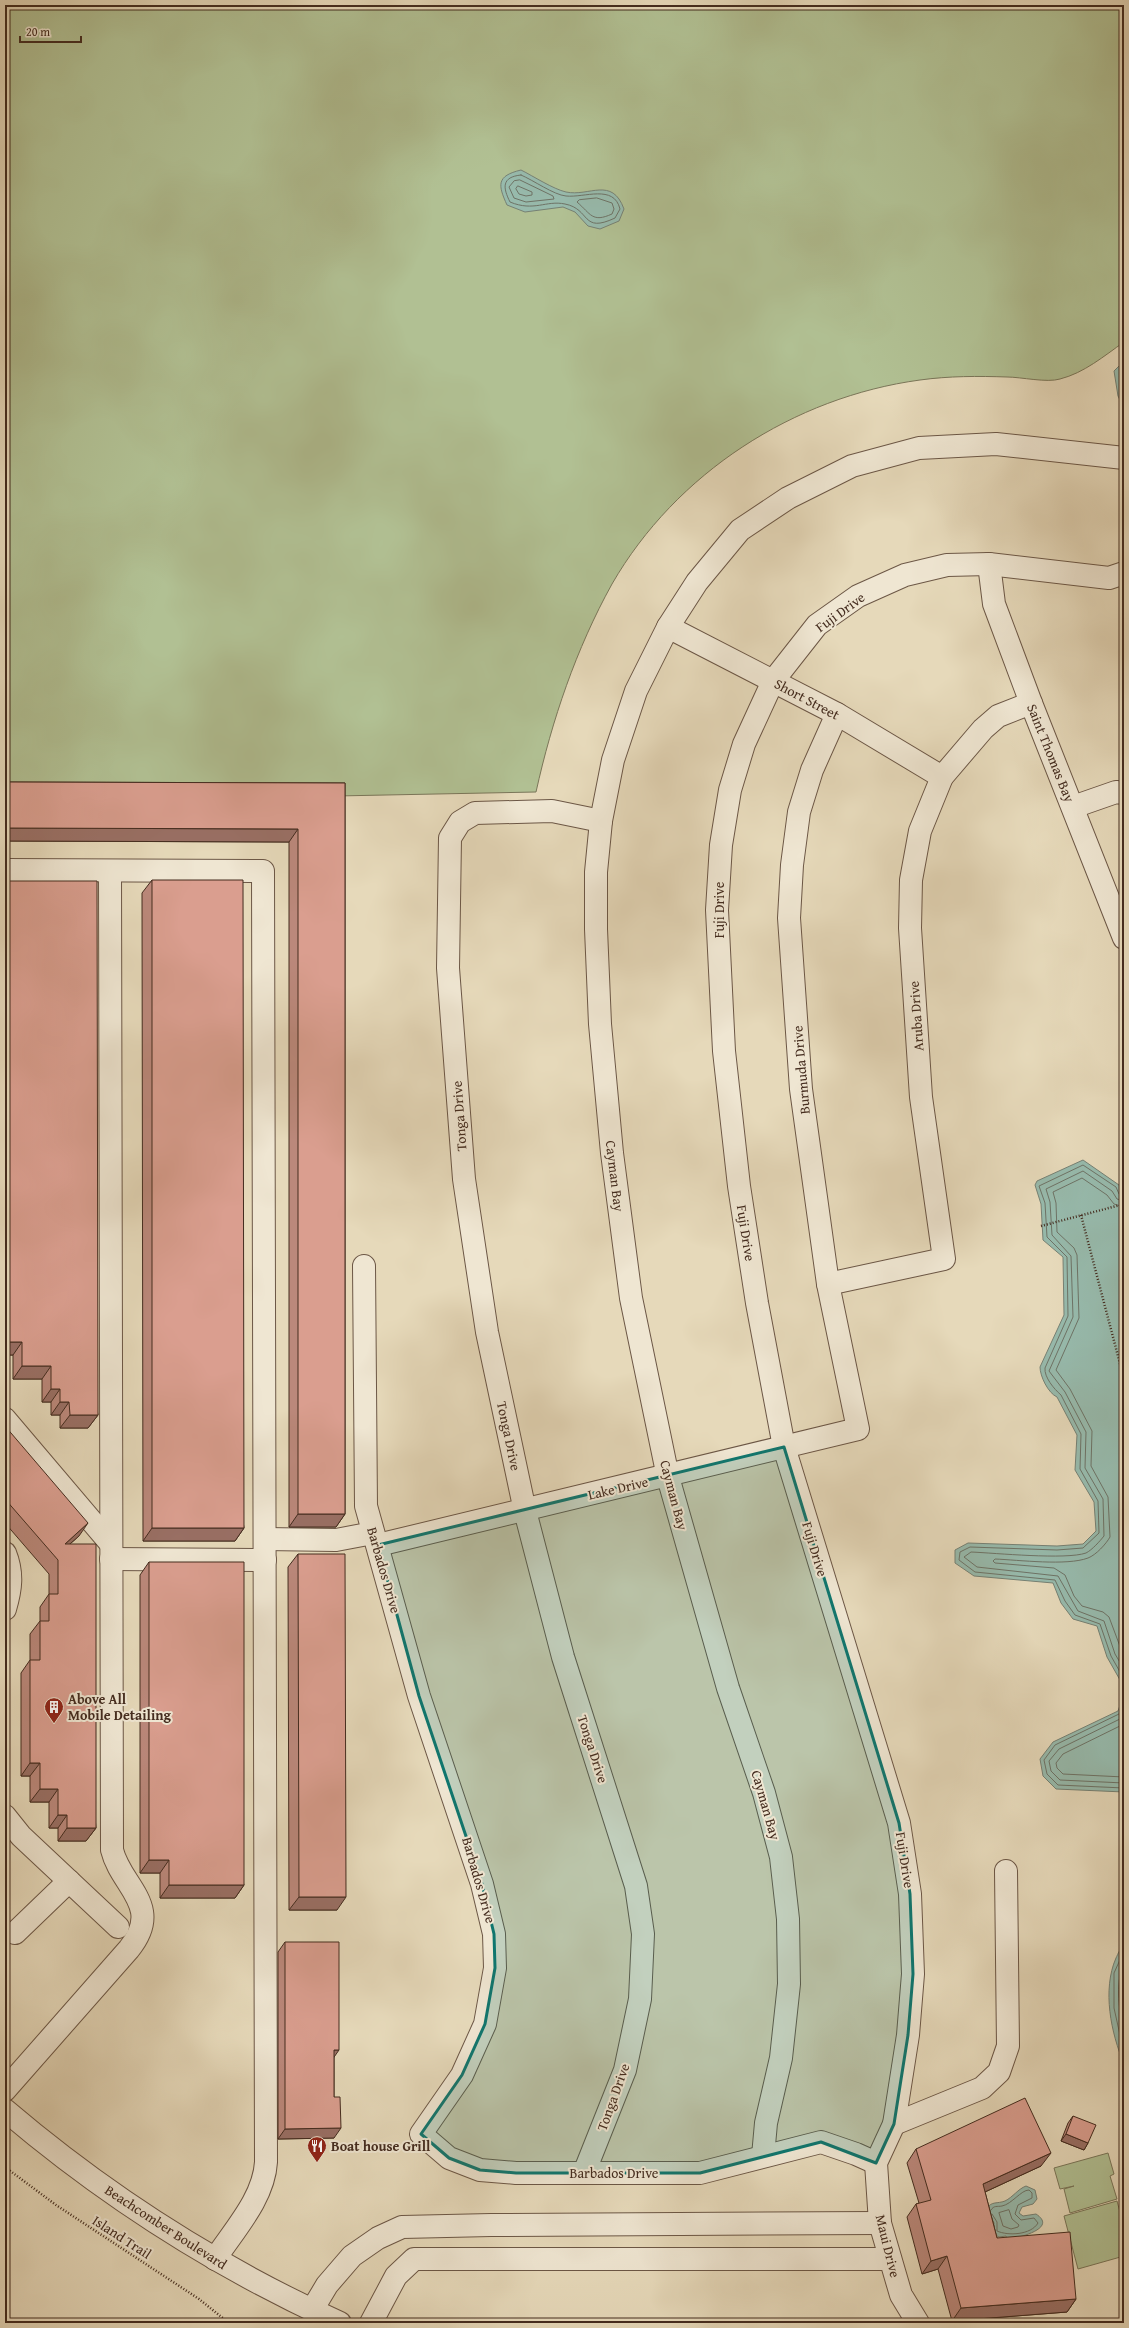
<svg xmlns="http://www.w3.org/2000/svg" width="1129" height="2328" font-family="'Gentium Book Plus',serif">
<rect width="100%" height="100%" fill="#e6d9ba"/>
<filter id="stains"><feTurbulence type="fractalNoise" baseFrequency=".005" numOctaves="4"/><feColorMatrix values="0 0 0 0 .2 0 0 0 0 .09 0 0 0 0 .02 0 0 0 .5 -.17"/></filter>
<radialGradient id="worn" r=".72"><stop offset=".6" stop-color="#630" stop-opacity="0"/><stop offset="1" stop-color="#630" stop-opacity=".3"/></radialGradient>
<g fill="#b1c093" stroke="#7a7659">
<path d="M5,5H1124V342C1104,356 1084,373 1060,379C1047,383 1021,377 1007,377C978,376 949,376 920,380C794,397 676,473 612,584C576,649 552,720 536,792L336,796L5,795Z"/>
<path d="M1108,2153L1114,2174L1110,2176L1117,2199L1070,2213L1064,2189L1074,2186L1060,2189L1054,2168Z"/>
<path d="M1117,2201L1124,2227V2256L1078,2269L1064,2216Z"/>
</g>
<g fill="#97baac" stroke="#768174">
<path d="M521,170C533,176 553,189 566,192C589,197 612,176 624,209L619,221L600,229L588,226L575,212L563,207L525,212L507,205C498,185 496,176 521,170Z"/>
<path d="M1124,361V408L1118,396L1114,371Z"/>
<path d="M1083,1160L1119,1185L1124,1196V1687L1107,1657L1097,1626L1073,1619L1061,1603L1053,1583L974,1576L955,1563V1550L968,1543L1057,1546L1083,1544L1096,1531L1094,1502L1075,1470L1077,1435L1057,1397C1048,1393 1040,1376 1040,1367L1064,1315L1063,1257L1043,1240L1041,1204L1035,1185L1037,1181Z"/>
<path d="M1124,1694V1792L1056,1789L1043,1776L1040,1759L1053,1742L1118,1711Z"/>
<path d="M1124,1946V2064C1111,2033 1102,1990 1116,1958C1118,1954 1120,1948 1124,1946Z"/>
<path d="M1026,2186L1035,2190L1037,2199L1033,2204L1022,2207L1019,2213L1023,2216L1036,2214C1059,2229 1016,2238 1007,2240L1006,2236L999,2237L994,2234V2223L987,2208C992,2201 997,2204 1005,2201C1013,2197 1018,2189 1026,2186Z"/>
</g>
<g fill="none" stroke-linecap="round" stroke-linejoin="round">
<g stroke="#6e7366" stroke-width="1">
<path d="M521,175C533,180 554,195 566,196C584,198 614,184 620,209L615,218C581,234 591,209 565,204C546,200 534,212 510,202C503,188 501,177 521,175Z"/>
<path d="M520,180L553,196L554,199L526,202L514,198L509,187L514,181Z"/>
<path d="M518,186L532,192V195L526,196L519,194L516,189Z"/>
<path d="M597,198L612,203L614,209L612,214C592,223 591,214 577,202L579,200Z"/>
<path d="M1124,1196L1119,1194L1116,1187L1083,1165L1039,1186L1045,1203L1047,1237L1067,1257L1068,1316L1045,1368C1044,1377 1054,1389 1061,1395L1081,1434L1080,1469L1098,1501L1099,1533L1083,1548L1057,1550L970,1547L960,1552L959,1560L975,1572L1055,1580L1065,1601L1075,1615L1100,1624L1111,1656L1124,1679"/>
<path d="M1124,1201L1117,1199L1112,1191L1083,1171L1046,1189L1050,1202L1052,1235L1071,1256L1073,1317L1049,1371L1065,1392L1086,1432L1085,1468L1103,1499L1104,1536C1100,1541 1092,1550 1086,1553C1066,1560 995,1553 971,1552L964,1557L977,1567L1058,1576L1078,1611L1104,1621L1115,1654L1124,1669"/>
<path d="M1124,1207L1114,1204L1107,1195L1082,1178L1053,1192L1056,1203L1057,1232L1074,1248L1077,1255L1079,1318L1056,1370L1070,1389L1092,1431L1091,1466L1108,1497L1110,1537C1106,1544 1096,1555 1088,1558C1067,1566 1019,1560 995,1559L993,1561L995,1563L1054,1568L1065,1575L1074,1596L1082,1606L1103,1612L1109,1617L1124,1657"/>
<path d="M1124,1705L1119,1714L1055,1745L1044,1760L1047,1774L1058,1785L1124,1788"/>
<path d="M1124,1717L1059,1749L1049,1761L1051,1771L1060,1780L1124,1783"/>
<path d="M1124,1724L1063,1754L1056,1763L1057,1768L1063,1774L1124,1777"/>
<path d="M1124,1951L1114,1973V2008L1124,2053"/>
<path d="M1124,1963C1114,1985 1120,2012 1124,2035"/>
<path d="M991,2210C994,2205 997,2207 1002,2206C1012,2204 1021,2190 1029,2190L1032,2193V2198L1018,2205L1015,2214L1021,2220L1034,2218L1038,2223C1031,2235 1008,2236 997,2231V2222L992,2214"/>
<path d="M1009,2210L1012,2219L1019,2225L1018,2227L1011,2229L1003,2226L999,2213Z"/>
</g>
<defs>
<g id="minor">
<path d="M989,564L994,604L1031,703L1124,938"/>
<path d="M668,627L837,714L942,777"/>
<path d="M1073,807L1116,792L1124,793"/>
<path d="M5,870L263,871L266,2162C264,2198 234,2230 215,2259"/>
<path d="M364,1266L366,1506L419,1696L482,1884L494,1934L495,1968L485,2024L462,2075L421,2134L449,2158L480,2170L516,2173H700L821,2142L856,2154L876,2163"/>
<path d="M828,1284L944,1259L921,1097L910,928L911,880L920,831L942,777L983,729L998,716L1031,703"/>
<path d="M5,1419L111,1544"/>
<path d="M265,1539L336,1540L373,1533"/>
<path d="M378,1545L858,1429L828,1284L801,1089L789,918L792,865L799,812L812,770L837,714"/>
<path d="M5,1553C13,1573 11,1589 5,1609"/>
<path d="M111,1559L265,1560"/>
<path d="M5,1816L21,1836L118,1927"/>
<path d="M15,1933L69,1881"/>
<path d="M5,2090L129,1949C164,1906 121,1887 112,1850L110,871"/>
<path d="M5,2110C106,2196 219,2268 340,2323"/>
<path d="M894,2124L982,2088L999,2072L1008,2046L1006,1871"/>
<path d="M763,2156L766,2123L781,2058L789,1984L788,1919L781,1857L764,1793L728,1688L668,1477L631,1298L612,1153L600,1024L596,929V872L601,821L613,760L636,691L668,627L697,582L740,530L788,498L852,466L919,448L996,444L1124,458"/>
<path d="M584,2173L625,2070L640,1999L643,1934L636,1886L563,1657L525,1511L487,1332L464,1179L448,968L450,838L460,822L475,813L552,811L601,821"/>
<path d="M312,2310L327,2285L352,2256L378,2238L402,2227L491,2225L880,2223"/>
<path d="M371,2323L396,2276L414,2259H890"/>
<path d="M918,2323L901,2295L880,2223L876,2163L894,2124L908,2035L913,1974L910,1894L899,1823L784,1447L757,1303L739,1186L724,1051L717,910L721,845L730,790L744,744L773,681L817,625L858,596L905,575L947,565L989,564L1109,578L1124,573"/>
</g>
</defs>
<use href="#minor" stroke="#6c5746" stroke-width="24"/>
<g stroke="#442c1f" stroke-width="2.5" stroke-dasharray="1 2" stroke-linecap="butt">
<path d="M1081,1215L1124,1379"/>
<path d="M1041,1226L1124,1204"/>
<path d="M5,2167L56,2205L199,2299L229,2323"/>
</g>
<use href="#minor" stroke="#efe6d2" stroke-width="22"/>
</g>
<g fill="#bb887b" stroke="#442c1f">
<path d="M5,782L345,783V1514L336,1527H289V842L5,841Z"/>
<path d="M152,880L244,1528L235,1541H143L142,893Z"/>
<path d="M5,882L98,1415L88,1428H60V1415H51V1402H42V1379H13V1355H5Z"/>
<path d="M5,1426L79,1536L70,1544L96,1828L86,1841H58V1828H49V1802H30V1776H21V1673L30,1660V1634L40,1621V1607L49,1594V1574L5,1523Z"/>
<path d="M298,1554L337,1910H289L288,1567Z"/>
<path d="M149,1562L244,1885L235,1898H160V1873H140V1575Z"/>
<path d="M285,1942L334,2057V2138L278,2139V1952Z"/>
<path d="M1073,2116L1088,2143L1084,2150L1061,2141L1068,2123Z"/>
<path d="M916,2149L1041,2166L985,2192L997,2238L1076,2299L1067,2312L952,2321L938,2269L922,2274L907,2217L916,2204L919,2203L907,2163Z"/>
</g>
<g fill="#996f64" stroke="#442c1f">
<path d="M5,828L298,829L289,842L5,841Z"/>
<path d="M6,1342H22L13,1355H5V1343Z"/>
<path d="M22,1366H51L42,1379H13Z"/>
<path d="M51,1389H60L51,1402H42Z"/>
<path d="M60,1402H69L60,1415H51Z"/>
<path d="M70,1415H98L88,1428H60Z"/>
<path d="M298,1514H345L336,1527H289Z"/>
<path d="M88,1523L79,1536L55,1557L65,1544Z"/>
<path d="M152,1528H244L235,1541H143Z"/>
<path d="M30,1763H40L30,1776H21Z"/>
<path d="M40,1789H58L49,1802H30Z"/>
<path d="M58,1815H67L58,1828H49Z"/>
<path d="M67,1828H96L86,1841H58Z"/>
<path d="M149,1860H169L160,1873H140Z"/>
<path d="M169,1885H244L235,1898H160Z"/>
<path d="M299,1897H346L337,1910H289Z"/>
<path d="M334,2050H339L332,2060Z"/>
<path d="M341,2128L334,2138L278,2139L285,2129Z"/>
<path d="M1066,2134L1088,2143L1084,2150L1061,2141Z"/>
<path d="M1051,2153L1041,2166L974,2197L983,2184Z"/>
<path d="M947,2256L938,2269L922,2274L931,2261Z"/>
<path d="M1076,2299L1067,2312L952,2321L961,2308Z"/>
</g>
<g fill="#da9e8f" stroke="#442c1f">
<path d="M5,782L345,783V1514H298V829L5,828Z"/>
<path d="M152,880H243L244,1528H152Z"/>
<path d="M5,881H97L98,1415H70L69,1402H60V1389H51V1366H22V1342H6Z"/>
<path d="M5,1426L88,1523L65,1544H96V1828H67V1815H58V1789H40V1763H30V1660H40V1621H49V1594H58V1560L5,1499Z"/>
<path d="M298,1554H345L346,1897H299Z"/>
<path d="M149,1562H244V1885H169V1860H149Z"/>
<path d="M285,1942H339V2050H334V2097H340L341,2128L285,2129Z"/>
<path d="M1025,2098L1051,2153L983,2184L997,2238L1070,2232L1076,2299L961,2308L947,2256L931,2261L916,2204L931,2200L916,2149Z"/>
<path d="M1073,2116L1096,2125L1088,2143L1066,2134Z"/>
</g>
<path fill="#0f766e" fill-opacity="0.2" stroke="#0f766e" stroke-width="3" stroke-linejoin="round" d="M784,1447L899,1823L910,1894L913,1974L908,2035L894,2124L876,2163L821,2142L700,2173H516L480,2170L449,2158L421,2134L462,2075L485,2024L495,1968L494,1934L482,1884L419,1696L378,1545Z"/>
<defs>
<symbol id="building-pin" viewBox="-11 -11 22 30"><path d="M0 17L-7.5 6A9.5 9.5 0 1 1 7.5 6Z" fill="#8f2418" stroke="#efe6d2"/><path d="M-4-6H4V6H1V3H-1V6H-4ZM-2.5-4.3h1.7v1.8h-1.7ZM.8-4.3h1.7v1.8H.8ZM-2.5-1h1.7V.8h-1.7ZM.8-1h1.7V.8H.8Z" fill="#fff"/></symbol>
<symbol id="restaurant-pin" viewBox="-11 -11 22 30"><path d="M0 17L-7.5 6A9.5 9.5 0 1 1 7.5 6Z" fill="#8f2418" stroke="#efe6d2"/><path d="M-5-6h1v4h1v-4h1v4h1v-4h1v5L-1.5 .5V6h-2V.5L-5-1ZM5-6V6H3V1.5H1.5Q1.5-4 5-6Z" fill="#fff"/></symbol>
</defs>
<g fill-rule="evenodd">
<use href="#building-pin" x="43" y="1696" width="22" height="30"/>
<use href="#restaurant-pin" x="306" y="2135" width="22" height="30"/>
</g>
<g text-anchor="middle" stroke-width="4" stroke-linejoin="round" paint-order="stroke">
<g font-size="14" fill="#442c1f" stroke="#efe6d2">
<text transform="translate(840 612) rotate(-36)" y="5">Fuji Drive</text>
<text transform="translate(807 699) rotate(28)" y="5">Short Street</text>
<text transform="translate(1051 753) rotate(68)" y="5">Saint Thomas Bay</text>
<text transform="translate(719 910) rotate(-90)" y="5">Fuji Drive</text>
<text transform="translate(916 1016) rotate(-94)" y="5">Aruba Drive</text>
<text transform="translate(801 1070) rotate(-95)" y="5">Burmuda Drive</text>
<text transform="translate(459 1116) rotate(-94)" y="5">Tonga Drive</text>
<text transform="translate(615 1176) rotate(83)" y="5">Cayman Bay</text>
<text transform="translate(746 1233) rotate(81)" y="5">Fuji Drive</text>
<text transform="translate(509 1436) rotate(78)" y="5">Tonga Drive</text>
<text transform="translate(618 1488) rotate(-13)" y="5">Lake Drive</text>
<text transform="translate(674 1495) rotate(75)" y="5">Cayman Bay</text>
<text transform="translate(815 1549) rotate(73)" y="5">Fuji Drive</text>
<text transform="translate(384 1570) rotate(74)" y="5">Barbados Drive</text>
<text transform="translate(593 1749) rotate(72)" y="5">Tonga Drive</text>
<text transform="translate(766 1805) rotate(74)" y="5">Cayman Bay</text>
<text transform="translate(905 1860) rotate(81)" y="5">Fuji Drive</text>
<text transform="translate(479 1880) rotate(74)" y="5">Barbados Drive</text>
<text transform="translate(613 2097) rotate(-70)" y="5">Tonga Drive</text>
<text x="614" y="2178">Barbados Drive</text>
<text transform="translate(166 2227) rotate(33)" y="5">Beachcomber Boulevard</text>
<text transform="translate(122 2237) rotate(33)" y="5">Island Trail</text>
<text transform="translate(888 2246) rotate(76)" y="5">Maui Drive</text>
</g>
<g font-size="14" font-weight="bold" fill="#442c1f" stroke="#efe6d2" text-anchor="start">
<text x="68" y="1704">Above All<tspan x="68" dy="16">Mobile Detailing</tspan></text>
<text x="331" y="2151">Boat house Grill</text>
</g>
</g>
<rect width="1129" height="2328" fill="none" stroke="#e6d9ba" stroke-width="20"/>
<rect x="6" y="6" width="1117" height="2316" fill="none" stroke="#442c1f" stroke-width="2"/>
<rect x="10" y="10" width="1109" height="2308" fill="none" stroke="#442c1f"/>
<path d="M20 36v6h61v-6" fill="none" stroke="#442c1f" stroke-width="2"/>
<text x="26" y="36" font-size="12" fill="#442c1f" stroke="#efe6d2" stroke-width="3" paint-order="stroke">20 m</text>
<rect width="100%" height="100%" filter="url(#stains)"/>
<rect width="100%" height="100%" fill="url(#worn)"/>
</svg>
